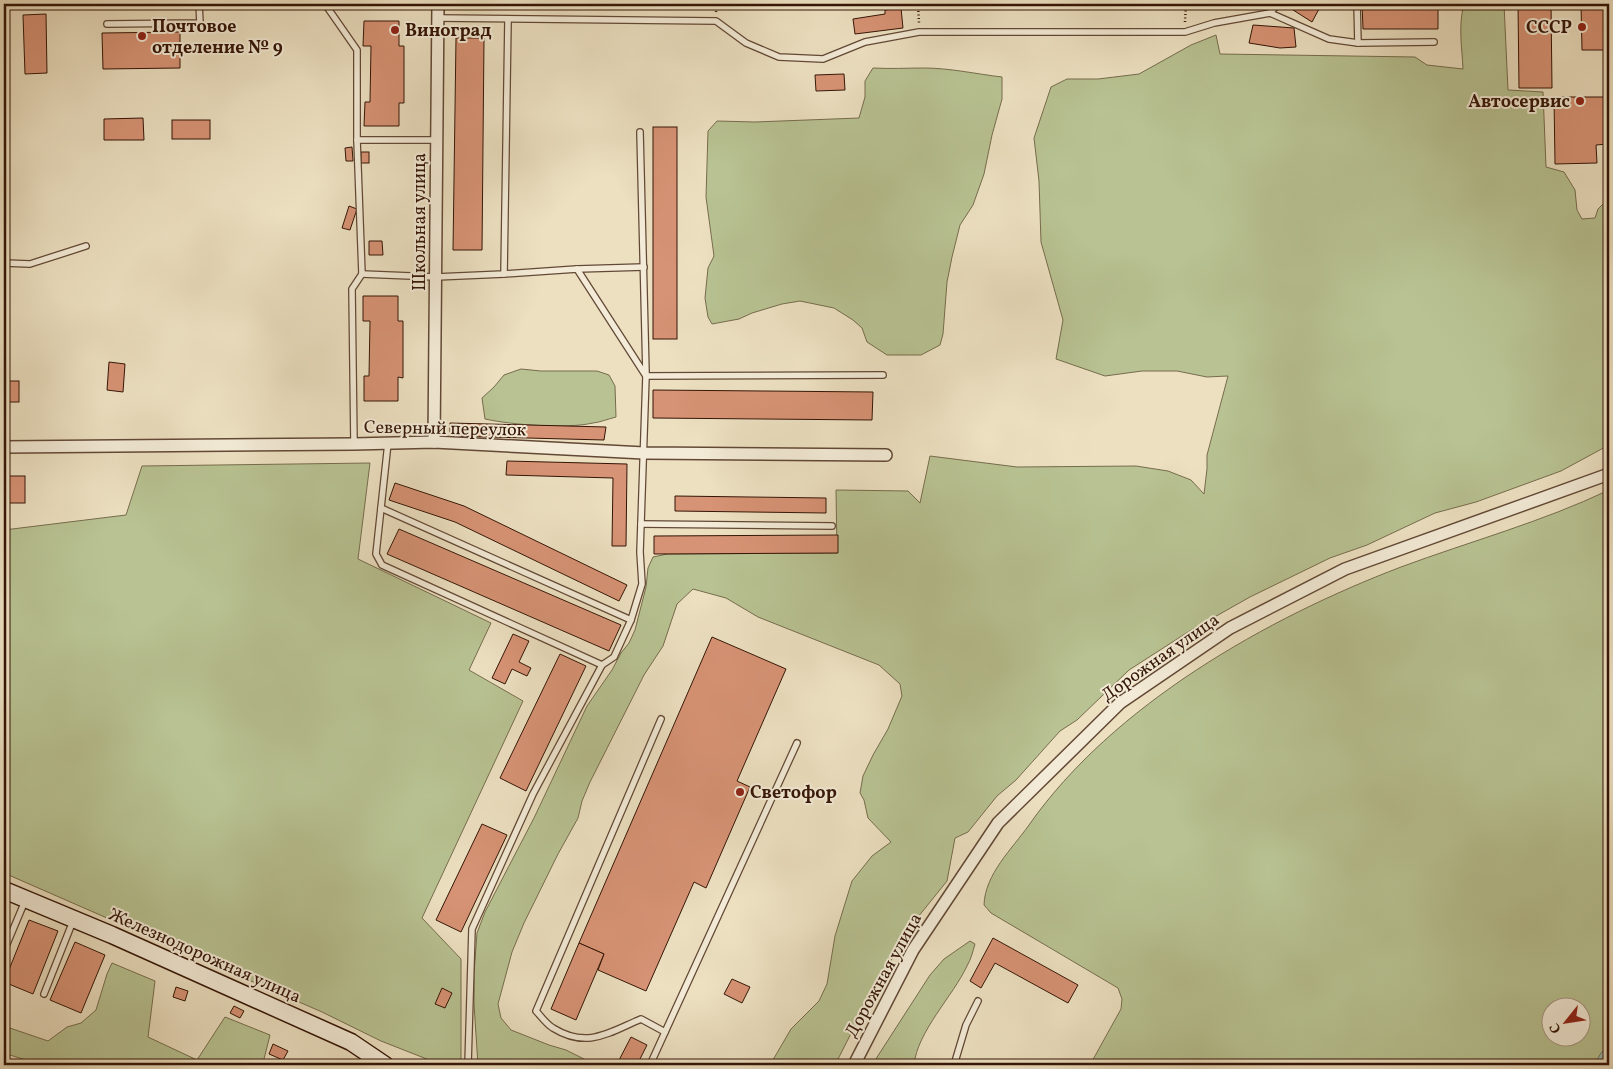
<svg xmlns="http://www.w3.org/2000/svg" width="1613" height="1069" font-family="Vollkorn,serif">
<rect width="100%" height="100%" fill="#ece0c1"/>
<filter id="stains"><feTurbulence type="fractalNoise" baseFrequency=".004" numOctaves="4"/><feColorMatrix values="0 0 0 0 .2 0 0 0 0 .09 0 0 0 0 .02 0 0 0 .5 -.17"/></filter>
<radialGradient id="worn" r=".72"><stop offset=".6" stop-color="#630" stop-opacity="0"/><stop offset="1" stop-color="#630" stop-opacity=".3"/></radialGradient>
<g fill="#b8c292" stroke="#766c4c" fill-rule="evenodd">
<path d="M1464,4H1504L1508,90L1543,92L1546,167L1564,172L1575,190L1577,210L1582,219L1595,218L1598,209L1609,198V445L1561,471L1476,502L1435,513L1367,545L1330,558L1250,597L1188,632L1129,670L1077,720L1060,731L1016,780L997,796L968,832L955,838L947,881L918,917L897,948L885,973L868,1000L835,1065H770L791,1029L819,1001L827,984L835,936L852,881L872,856L891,842L868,818L864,800L860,793L863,776L873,755L888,729L902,696L900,684L879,665L758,617L726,598L693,589L677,604L663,646L644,675L590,782L582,801L578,818L558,854L524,923L512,952L498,1004L501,1018L511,1030L549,1045L566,1050L596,1065H478L474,1004V974L477,933L485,912L534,818L587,706L612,670L621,653L629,643L635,630L646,587L648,568L653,557L667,554L837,553L836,490L908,491L920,503L930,456L1017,467L1136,466L1168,471L1191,480L1204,494L1207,469V455L1228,376L1207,377L1177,371H1142L1105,376L1056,359L1063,320L1041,242L1039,181L1034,138L1051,87L1067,79H1098L1139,74L1191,45L1216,35L1220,54L1415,57L1427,65L1463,69C1462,47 1458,26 1464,4Z"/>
<path d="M873,68C890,69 907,68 924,68C950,68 976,74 1002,77V99L992,135L984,174L973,205L960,225L952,257L947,282L943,334L940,345L921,355H887L867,342L862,328L853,320L834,308L800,301L782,304L752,313L739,319L712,324L708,317L705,298L708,268L714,256L706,197L708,131L717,121L755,122L859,118L865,97V81Z"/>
<path d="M521,369L541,371H597L609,375L615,386L616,417C608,419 601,422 593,423C567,429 512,425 485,419L482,398L494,387L504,375Z"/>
<path d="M370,463L358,559L491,623L469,670L523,701L422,918L461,959V1065H442L381,1041L322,1012L4,873V530L126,515L142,466Z"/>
<path d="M1609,490V1065H1090L1121,1009L1122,999L1118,988L991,913L984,905C985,874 1012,849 1029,825C1113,705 1267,618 1401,567C1471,541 1542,522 1609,490ZM1550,1006H1580V1036H1550Z"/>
<path d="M970,941L975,944C973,951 971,959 967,966C953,996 917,1032 914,1065H872L930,975L944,959Z"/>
<path d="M112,963L155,981L148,1037L197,1060L225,1017L270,1035L264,1059L270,1065H41L4,1053V1026L48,1041L67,1027L81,1023L96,1010L107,974Z"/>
</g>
<path fill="#99bdb1" stroke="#717a6d" d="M1609,1045V1065H1594L1601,1053Z"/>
<g fill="#d79375" stroke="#341506">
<path d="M331,4H388V5L331,6Z"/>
<path d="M949,4H1163V7L949,6Z"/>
<path d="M1291,4H1314L1319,9L1312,22L1290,8Z"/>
<path d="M1362,4H1438V29H1363Z"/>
<path d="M1518,4H1551L1552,88H1519Z"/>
<path d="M1581,4H1609V50H1582Z"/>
<path d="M901,8L903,28L855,34L853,19L885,14V10Z"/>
<path d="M46,14L47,73L25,74L23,15Z"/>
<path d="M364,21H399V46H404V103H399V126H364L365,102H370L371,46H363Z"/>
<path d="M1253,25L1294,28L1296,47L1280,48L1249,43Z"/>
<path d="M180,32V68L103,69L102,33Z"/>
<path d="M456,38H484L482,250H453Z"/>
<path d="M844,74L845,90L816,91L815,75Z"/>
<path d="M1554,97H1607L1608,144L1596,145L1597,163L1555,164Z"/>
<path d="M143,118L144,140H104V119Z"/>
<rect x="172" y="120" width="38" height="19"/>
<rect x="653" y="127" width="24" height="212"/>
<path d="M352,147L353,161H346L345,148Z"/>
<rect x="361" y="152" width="8" height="11"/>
<path d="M349,206L357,209L350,230L342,228Z"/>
<path d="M369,241H382L383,255H369Z"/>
<path d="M363,296H398V321H403V378L398,377V401H364V376H369L370,321H363Z"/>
<path d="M109,362L125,364L123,392L107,390Z"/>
<rect x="4" y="381" width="15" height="21"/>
<path d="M653,390L873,392L872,420L653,418Z"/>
<path d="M450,423L606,427L604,440L450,436Z"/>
<path d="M507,461L627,464L626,546H612L613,478L506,475Z"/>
<rect x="4" y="476" width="21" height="27"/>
<path d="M395,483L464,506L627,585L619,601L455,522L389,500Z"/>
<path d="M675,496L826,498V513L675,511Z"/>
<path d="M399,529L621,625L609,651L387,554Z"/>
<path d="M838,535V553L654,554V536Z"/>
<path d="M513,634L529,641L519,662L531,668L527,676L512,669L505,684L492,678Z"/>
<path d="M712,637L786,669L737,781L750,787L706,888L694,882L646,991L598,970L604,954L579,943Z"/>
<path d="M560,654L586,666L526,791L500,778Z"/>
<path d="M482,824L507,835L461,932L436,920Z"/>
<path d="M29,920L58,931L33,994L4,982Z"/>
<path d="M993,938L1078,985L1068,1003L995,963L981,988L970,981Z"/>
<path d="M75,942L105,955L81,1013L50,1000Z"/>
<path d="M579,943L604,954L576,1020L551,1009Z"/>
<path d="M732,979L750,987L742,1003L724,994Z"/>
<path d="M176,987L188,991L185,1001L173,997Z"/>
<path d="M442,988L452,993L445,1008L435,1004Z"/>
<path d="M234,1006L244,1011L240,1018L230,1013Z"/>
<path d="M631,1037L647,1045L637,1065H620L617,1064Z"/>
<path d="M273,1044L288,1051L283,1060L269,1054Z"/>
</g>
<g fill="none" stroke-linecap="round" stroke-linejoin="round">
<defs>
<g id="lane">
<path d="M325,4L357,50V140H437"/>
<path d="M1357,4L1358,43"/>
<path d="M1270,13L1329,39L1358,43L1434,42"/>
<path d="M438,18L716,21L746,43L779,57L823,59L865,42L919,32H1185L1214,23L1270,13L1278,4"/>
<path d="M107,24L200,23L199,4"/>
<path d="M640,132L646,373"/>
<path d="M4,263L30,264L86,246"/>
<path d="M577,269L644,267"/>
<path d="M362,274L436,277L504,274L577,269L646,376"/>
<path d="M504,274L508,20"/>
<path d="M388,443L376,554L382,565L602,665"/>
<path d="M354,444L352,289L362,274L357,140"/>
<path d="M381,508L631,620"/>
<path d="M641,524L832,526"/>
<path d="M661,719L536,1011C541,1016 546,1024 553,1028C587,1049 608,1033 641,1019L665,1032"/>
<path d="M4,951L25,901"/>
<path d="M44,994L73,921"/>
<path d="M468,1065L472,929L533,794L602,665L614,657L631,620L642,584L640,552L646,376L883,375"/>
<path d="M650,1065L797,743"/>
<path d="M954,1065L966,1025L978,1001"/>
</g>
<g id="street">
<path d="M434,442L438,4"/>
<path d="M4,447L354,444L434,442L644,453L886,455"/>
<path d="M854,1065L913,950L998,823L1120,703L1230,628L1345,569L1609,474"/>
</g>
<path id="secondary" d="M4,890L112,935L351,1042L385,1065"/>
</defs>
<use href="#lane" stroke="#624835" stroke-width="8"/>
<use href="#street" stroke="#624835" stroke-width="14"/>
<use href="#secondary" stroke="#341506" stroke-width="19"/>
<g stroke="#341506" stroke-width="2.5" stroke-dasharray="1 2.5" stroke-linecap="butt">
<path d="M918,4L919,23"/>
<path d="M716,12L717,4"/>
<path d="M1185,22L1186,4"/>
</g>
<use href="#lane" stroke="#f3ebd7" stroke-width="5.5"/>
<use href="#street" stroke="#f3ebd7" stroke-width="11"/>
<use href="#secondary" stroke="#f3ebd7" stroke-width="16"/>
</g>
<g fill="#8f2418" stroke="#f3ebd7" stroke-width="2">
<circle cx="1582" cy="27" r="5"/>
<circle cx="395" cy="30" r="5"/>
<circle cx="142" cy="36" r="5"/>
<circle cx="1580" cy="101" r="5"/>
<circle cx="740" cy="792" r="5"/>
</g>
<g text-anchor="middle" stroke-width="4" stroke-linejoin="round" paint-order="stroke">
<g font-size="18" font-weight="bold" fill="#341506" stroke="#f3ebd7" text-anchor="start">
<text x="152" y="32">Почтовое<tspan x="152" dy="21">отделение № 9</tspan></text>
<text x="1572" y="33" text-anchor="end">СССР</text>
<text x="405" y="36">Виноград</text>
<text x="1570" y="107" text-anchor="end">Автосервис</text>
<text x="750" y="798">Светофор</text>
</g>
<g font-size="18" fill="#341506" stroke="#f3ebd7">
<text transform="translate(419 222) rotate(-90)" y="6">Школьная улица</text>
<text transform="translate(445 428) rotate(1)" y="6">Северный переулок</text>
<text transform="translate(1160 657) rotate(-35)" y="6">Дорожная улица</text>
<text transform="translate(205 955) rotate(24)" y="6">Железнодорожная улица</text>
<text transform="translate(883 975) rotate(-61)" y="6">Дорожная улица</text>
</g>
</g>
<rect width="1613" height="1069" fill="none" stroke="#ece0c1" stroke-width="20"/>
<rect x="5" y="5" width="1603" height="1059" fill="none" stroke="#341506" stroke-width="2.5"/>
<rect x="10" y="10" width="1593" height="1049" fill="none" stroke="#341506"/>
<g transform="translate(1566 1022) rotate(240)"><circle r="24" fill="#f3ebd7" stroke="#a79583"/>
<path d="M0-4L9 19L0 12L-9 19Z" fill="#8f2418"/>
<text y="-8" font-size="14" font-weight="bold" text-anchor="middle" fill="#341506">С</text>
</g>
<rect width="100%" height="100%" filter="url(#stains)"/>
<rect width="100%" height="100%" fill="url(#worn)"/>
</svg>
